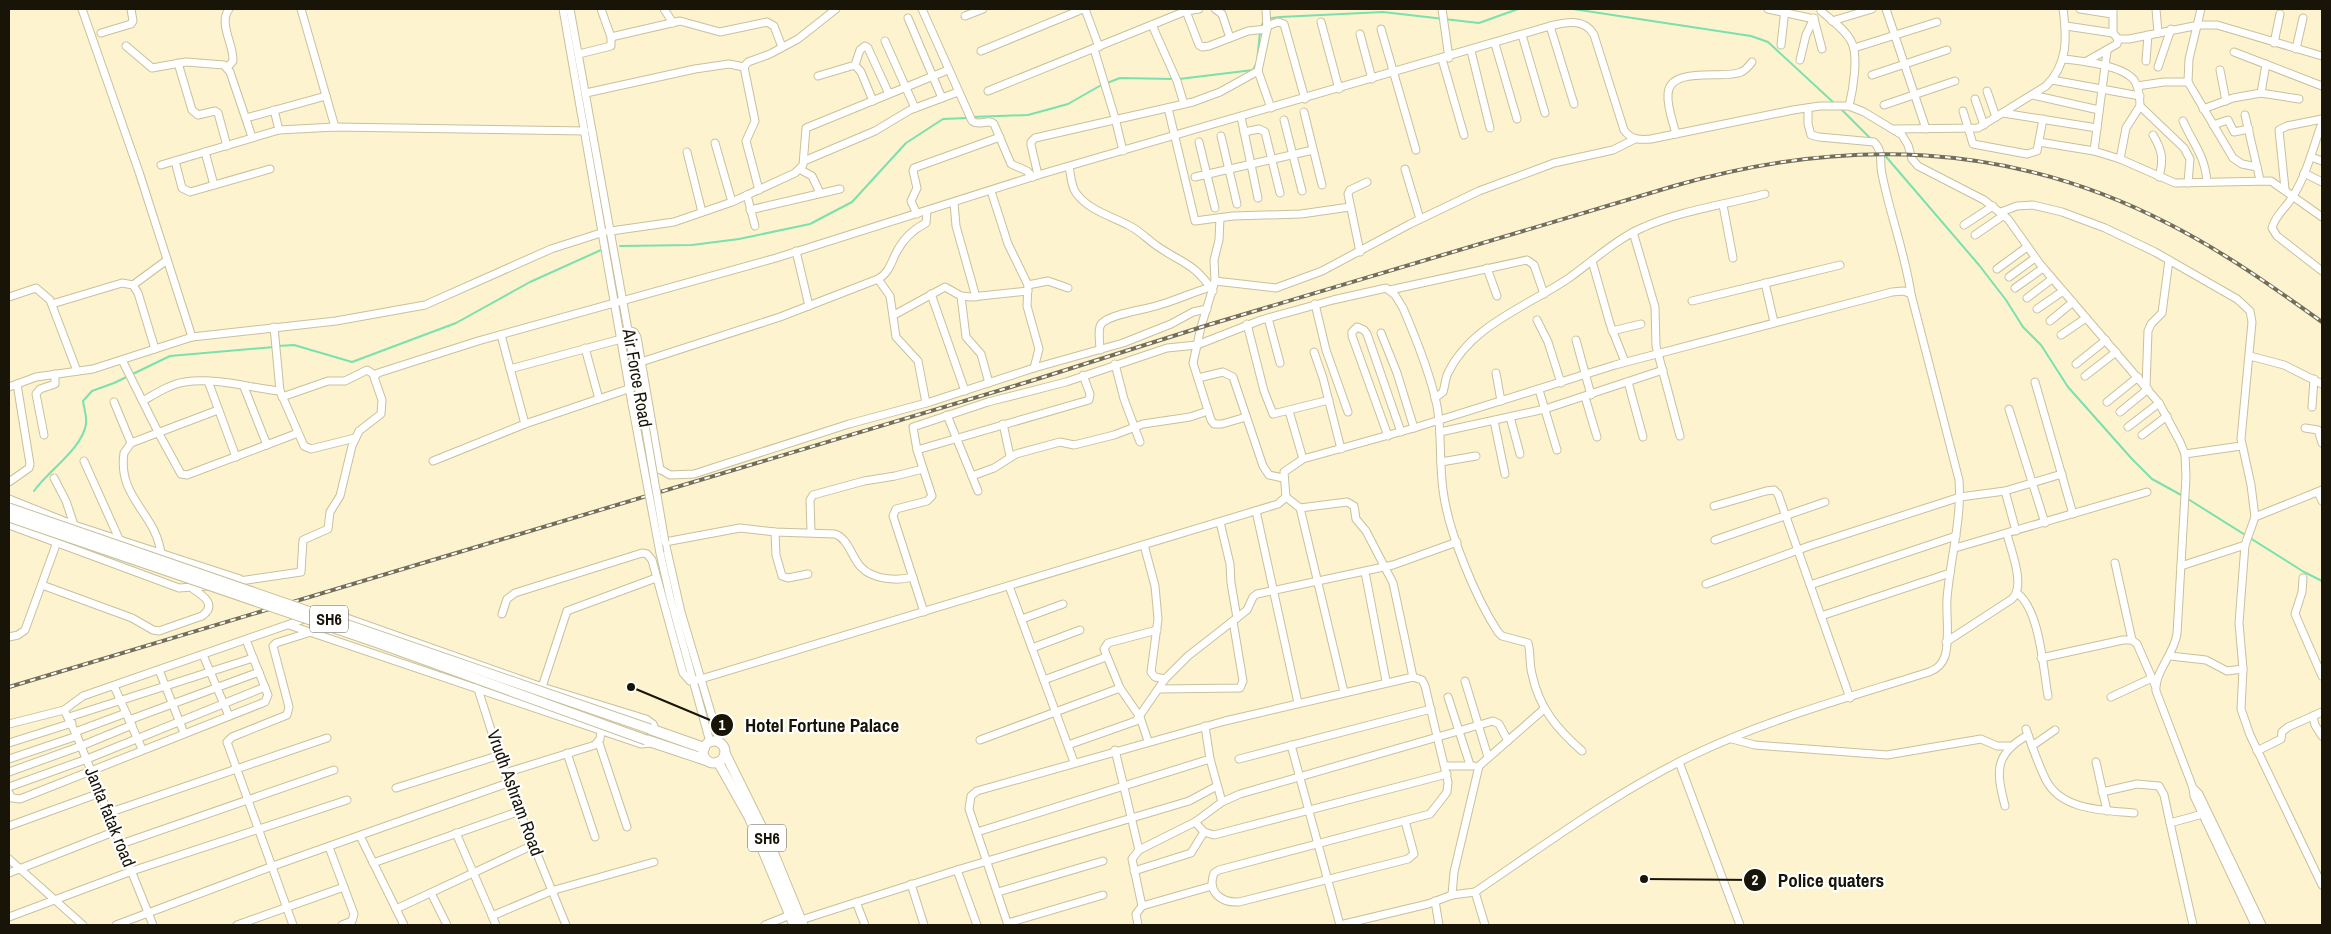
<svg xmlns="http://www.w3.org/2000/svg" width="2331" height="934" font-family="'Archivo Narrow',sans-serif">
<rect width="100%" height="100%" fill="#fdf4cf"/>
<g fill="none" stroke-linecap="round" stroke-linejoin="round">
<g stroke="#7ae0ad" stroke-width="2">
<path d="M1573,9L1751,36L1768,42L1834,103"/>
<path d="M1261,28L1264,19L1280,17L1383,12L1479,23L1518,9"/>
<path d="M1179,79L1253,70L1257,62L1260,32"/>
<path d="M1107,83L1120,78L1174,79"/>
<path d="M1841,109L1871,139"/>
<path d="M972,117L1028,115L1068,104L1103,84"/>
<path d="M1882,152L1979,265L2006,300L2023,327L2041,345L2068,387L2132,459L2152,479L2183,496"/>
<path d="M620,246L692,245L739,239L810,224L852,202L906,143L943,119L967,118"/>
<path d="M278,346L294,345L352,362L456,323L530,282L601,250"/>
<path d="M34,491C48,471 82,449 86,424C87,417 84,408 83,401L92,391L114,383L170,356L274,347"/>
<path d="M2188,499L2304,572L2322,581"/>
</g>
<defs>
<g id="minor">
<path d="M82,9L139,172L192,337"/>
<path d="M301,9L335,127"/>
<path d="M563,9L632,404"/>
<path d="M570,9L641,402"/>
<path d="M664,9L673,23"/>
<path d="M922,9L972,121C980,127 988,118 994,124L1011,164L1027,171L1033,177"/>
<path d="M1085,9L1099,47"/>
<path d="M1215,9L1222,14L1230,38"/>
<path d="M1266,9L1267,29L1258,71L1271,108"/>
<path d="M1442,9L1449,58"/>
<path d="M1768,9L1814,19L1822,49"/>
<path d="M1886,9L1926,129"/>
<path d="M2080,9L2112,14"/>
<path d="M2156,9L2158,33"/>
<path d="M2201,9L2189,59L2188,82L2233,158L2242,164L2257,167"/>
<path d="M1186,11L1199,45L1202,47L1209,46L1248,31L1267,29"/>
<path d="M1821,11C1831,20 1845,29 1851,41C1859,55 1853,90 1849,106"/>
<path d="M965,16L983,9"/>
<path d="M908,18L942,98"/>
<path d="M1832,21L1872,9"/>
<path d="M1321,22L1339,89"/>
<path d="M1152,25L1177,81L1184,104"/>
<path d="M1267,26L1278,22L1284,24L1305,99"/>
<path d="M1550,26L1574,104"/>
<path d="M2066,26L2113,33"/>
<path d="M1381,29L1416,150"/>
<path d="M101,33L131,24L133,21L131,9"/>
<path d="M1360,34L1372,79"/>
<path d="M1522,35L1545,113"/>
<path d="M611,37L680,21L720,32L767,22L774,26L782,47"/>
<path d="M2118,39H2129L2199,25H2217L2322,56"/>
<path d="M885,41L915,108"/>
<path d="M2274,43L2280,14"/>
<path d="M1495,44L1517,119"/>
<path d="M1781,45L1785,9"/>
<path d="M126,46L152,68L186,62L224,65L230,72L252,137"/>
<path d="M1854,48L1937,22"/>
<path d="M1094,49L1115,118L1123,151"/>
<path d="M2296,49L2303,18"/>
<path d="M981,51L1083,9"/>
<path d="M1471,51L1490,128"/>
<path d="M2234,52L2322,86"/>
<path d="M579,54L611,46V37L601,9"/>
<path d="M1442,59L1464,135"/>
<path d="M2064,59C2081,61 2122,65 2134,80C2139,87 2140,97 2140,106L2126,128L2120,159"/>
<path d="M1800,60L1806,35L1814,18"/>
<path d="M2087,61L2117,44L2118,39L2113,33V9"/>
<path d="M2146,61L2148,35"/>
<path d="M178,63L192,110L198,115L215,111L218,113L227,146"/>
<path d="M855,65L860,50L865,46L868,48L889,94"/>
<path d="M2158,67L2171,29"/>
<path d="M227,68L233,61C234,45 218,23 229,9"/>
<path d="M2220,70L2226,101"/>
<path d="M1872,75L1947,50"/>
<path d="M818,76L855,65L861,72L873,101"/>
<path d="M2052,80L2140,96"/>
<path d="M2137,86L2164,82H2188"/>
<path d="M988,91L1186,11L1199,9"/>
<path d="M1987,91L1996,117"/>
<path d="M586,93L695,69L729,64L744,67"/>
<path d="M2261,93L2266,64"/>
<path d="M2032,95L2099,110"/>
<path d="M1975,99L1984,125"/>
<path d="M1884,105L1955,81"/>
<path d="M2140,106L2184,148L2190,159L2188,183"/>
<path d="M1168,108L1195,221L1233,216L1301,214L1350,207"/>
<path d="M1808,108V124L1811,135L1819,137L1874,142C1884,152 1879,162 1882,174C1890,215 1905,253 1911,294"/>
<path d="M2203,109L2233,98L2261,93L2299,99"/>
<path d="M274,110L279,130"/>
<path d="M1963,111L1973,144L2027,154L2037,151L2043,119"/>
<path d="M1304,112L1322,185"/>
<path d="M2003,113L2097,128"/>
<path d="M2245,115L2260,180"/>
<path d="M1241,117L1258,198"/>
<path d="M246,118L326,96"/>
<path d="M1284,120L1302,191"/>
<path d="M2183,121C2193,144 2205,155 2207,182"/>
<path d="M2322,123C2313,147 2307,174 2293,196C2287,207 2275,215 2272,228L2277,236L2322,271"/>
<path d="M2213,125L2228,120L2234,132L2249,129"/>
<path d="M1895,129L1978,128L2046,86C2068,64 2067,38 2063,9"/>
<path d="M1244,132L1259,129L1265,132L1280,193"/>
<path d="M1676,134C1673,122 1667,107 1668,95C1668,65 1724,80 1741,72C1746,70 1749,66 1752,62"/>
<path d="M2153,135C2162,150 2164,159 2159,177"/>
<path d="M1221,136L1237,204"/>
<path d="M1199,142L1215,208"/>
<path d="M2039,142L2094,151L2120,159L2175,183L2271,181L2322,217"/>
<path d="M715,143L732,202"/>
<path d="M2094,151L2107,51"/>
<path d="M205,152L214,185"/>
<path d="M687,152L702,212"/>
<path d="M2311,157L2322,161"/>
<path d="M175,161L182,188L190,192L270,169"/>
<path d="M804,161L875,131L910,110L958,92"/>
<path d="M161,165L279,130L335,127L585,131"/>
<path d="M1069,167C1071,175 1071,186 1076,193C1088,210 1111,216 1128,225C1139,230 1147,239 1157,246C1183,264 1193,262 1213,291"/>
<path d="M1405,169L1420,219"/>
<path d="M801,170L812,176L820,193"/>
<path d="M2304,173L2322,182"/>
<path d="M1038,175L1031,145V142L1035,138L1193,102L1220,92L1258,71"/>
<path d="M1195,177L1313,150"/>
<path d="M2285,189L2279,130L2287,126L2322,119"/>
<path d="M759,190L746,141L755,121L744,67L748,62L770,54L798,39L836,9"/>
<path d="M991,191L1008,244L1028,285L1027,306L1039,349L1034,368"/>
<path d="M747,195L755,226"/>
<path d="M954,203L956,226L976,297"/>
<path d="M1723,205L1733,258"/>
<path d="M750,210L840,189"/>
<path d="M2001,212L2017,206L2033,205L2062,212L2105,228L2155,252L2237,299L2250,311L2252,322L2241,439L2251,485L2255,517L2245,545L2239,623L2243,669L2241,709L2250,735L2322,885"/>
<path d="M917,214L911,201L917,188L913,171L914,168L1000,137"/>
<path d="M1220,218L1219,240L1214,260L1215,281L1201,327L1193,363L1211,420L1214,424H1222L1246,417"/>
<path d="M1964,225L1993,206"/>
<path d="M611,231L674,222L732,202L795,173L803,165L806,128L948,70"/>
<path d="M1633,232L1655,307L1656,346L1680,436"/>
<path d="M1975,235L2004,215"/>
<path d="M796,251L809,306"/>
<path d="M1360,252L1348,194L1350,190L1367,182"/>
<path d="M1592,261L1610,324L1625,362"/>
<path d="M1487,268L1497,296"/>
<path d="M1997,269L2027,247"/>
<path d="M2009,277L2035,258"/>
<path d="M878,279L890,296L896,337L918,361L926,403"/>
<path d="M1215,281L1276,288L1322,271L1410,224L1479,191L1554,163L1613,150L1635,139"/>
<path d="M1765,283L1774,322"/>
<path d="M133,285L167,260"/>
<path d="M1028,285L1048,281L1068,288"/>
<path d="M2015,288L2043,268"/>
<path d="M1390,290L1527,260L1534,265L1544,294"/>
<path d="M931,294L965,391"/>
<path d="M961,296L966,337L981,354L989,383"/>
<path d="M9,297L36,288L50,300L77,371"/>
<path d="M2027,298L2052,279"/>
<path d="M1692,301L1840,265"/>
<path d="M52,304L122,283L133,285L138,293L155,349"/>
<path d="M1315,304L1326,350L1348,412"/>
<path d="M2037,309L2063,291"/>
<path d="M894,315L945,287L961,296L971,297L1028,291"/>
<path d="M1268,318L1280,363"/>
<path d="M1537,320L1548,342L1561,383"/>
<path d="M2050,321L2073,302"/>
<path d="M1247,324L1264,391L1273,414L1329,400"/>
<path d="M274,327L280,391L304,446L311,449L355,438"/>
<path d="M628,330L634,332L637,337L660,470"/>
<path d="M1612,331L1641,324"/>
<path d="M1381,333L1397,373L1414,428"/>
<path d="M501,335L525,424"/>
<path d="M2061,335L2086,318"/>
<path d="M1576,340L1591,395"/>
<path d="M585,348L599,399"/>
<path d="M1100,350C1100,343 1097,328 1102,323C1113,313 1145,310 1159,305C1177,300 1193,292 1211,287"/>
<path d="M1314,352L1323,378L1341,449"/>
<path d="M2250,356L2284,365L2322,384"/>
<path d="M122,360L158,432L181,474L187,475L298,433"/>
<path d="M641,362L780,317L878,279C889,273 891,263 896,253C903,239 912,230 926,223L927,211"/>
<path d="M1115,364L1124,399L1140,442"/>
<path d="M2076,364L2106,340"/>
<path d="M510,369L625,338"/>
<path d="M1496,373L1501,401"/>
<path d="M2085,376L2116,352"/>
<path d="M1198,378L1223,372L1233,377L1263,466L1269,475L1283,478"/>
<path d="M208,381L236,457"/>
<path d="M1628,382L1643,437"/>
<path d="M2035,382L2073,514"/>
<path d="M9,387L36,377L93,369L192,337L336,321L425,305L551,249L604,232"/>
<path d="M244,387L267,445"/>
<path d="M2146,387L2148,331L2151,324L2162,313L2169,260"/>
<path d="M1539,390L1557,450"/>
<path d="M282,397L328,381H345L367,370L375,375"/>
<path d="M1585,397L1597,437"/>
<path d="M1435,398L1443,392C1445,386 1445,379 1448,373C1471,325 1528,306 1569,278C1593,261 1616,239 1644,227C1679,211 1728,204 1765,194"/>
<path d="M143,401C155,394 170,384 185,382C214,377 251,388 280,391"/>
<path d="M114,402L131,443"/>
<path d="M2107,402L2138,377"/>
<path d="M2312,407L2314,379"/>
<path d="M2009,409L2045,523"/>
<path d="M1289,411L1303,459"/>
<path d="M2120,412L2148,389"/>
<path d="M947,415L978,491"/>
<path d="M1510,417L1520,454"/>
<path d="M1494,421L1505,474"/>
<path d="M1003,424L1010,456"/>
<path d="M2128,427L2159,403"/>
<path d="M2305,428L2318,430L2322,443"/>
<path d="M1440,432L1545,409L1663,370"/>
<path d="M44,435L36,394L40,389L55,384V374"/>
<path d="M2142,435L2167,416"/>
<path d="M1388,436L1352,336V332L1357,327L1364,330L1367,334L1401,432"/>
<path d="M917,450L1089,400L1090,394L1083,375"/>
<path d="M2185,454L2241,446"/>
<path d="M84,461L120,541"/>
<path d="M433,461L525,424L634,387"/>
<path d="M1441,462L1476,456"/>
<path d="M653,465L670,475L694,474L849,424L930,402L1034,368L1123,343L1171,324L1193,312L1207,309"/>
<path d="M972,476L994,468L1016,454L1060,442L1074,445L1114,435L1143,424L1190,417L1208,411"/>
<path d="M54,478L66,501L75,528"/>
<path d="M9,482L29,468L30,464L17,384"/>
<path d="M2005,491L2016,531"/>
<path d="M2318,492L2322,501"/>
<path d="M1286,497L1300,508L1344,692"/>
<path d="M9,499L74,525L240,579"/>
<path d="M1714,506L1766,491L1774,490L1778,494L1850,698"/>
<path d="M1300,508L1347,502L1354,506L1356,519L1366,531L1393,583L1413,677"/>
<path d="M1256,511L1298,703"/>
<path d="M2255,517L2322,490"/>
<path d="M1220,522L1230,564L1231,583L1237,618"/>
<path d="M9,525L179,588L208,586"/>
<path d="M775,532L776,555L782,576L788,578L808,574"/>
<path d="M811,532L810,500L813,495L864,481L895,476L923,469"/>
<path d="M1715,540L1825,502"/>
<path d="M1144,545L1155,586L1158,619L1151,672L1155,677L1165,679"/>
<path d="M1955,548L2147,492"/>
<path d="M660,553L670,597L710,742"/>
<path d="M161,555C158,515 117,498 124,453L131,443L218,410"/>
<path d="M2115,563L2132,640"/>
<path d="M2181,566L2245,545"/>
<path d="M1365,572L1386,681"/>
<path d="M2303,578L2302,592L2295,614L2322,676"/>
<path d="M226,583L301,572L303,540L328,529L330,512L340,496L352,446L359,431L381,414L382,400L374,377L378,373L478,341L776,258L1038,175L1550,26C1566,22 1585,18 1594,35L1624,130C1631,140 1640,140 1651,139L1793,110L1820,106H1849L1864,112L1902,135L1908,145L1912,159L1918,166L1984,200L2008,219L2040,264L2159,403L2180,442L2185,454L2186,477L2177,634C2174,654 2154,673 2156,691L2193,788L2194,796L2255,925"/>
<path d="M1706,584L1809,546L1960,497L2005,491L2062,474"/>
<path d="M42,585L132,618L153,630L159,631L202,616C217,605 204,596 193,589"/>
<path d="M1810,585L1956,536"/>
<path d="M1009,586L1074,762"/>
<path d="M2017,593C2040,610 2043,668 2048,696"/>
<path d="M924,612L893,516L896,509L927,501L932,496L917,450L913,427L988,402L1066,382L1167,348L1197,345L1261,320L1333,300L1386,288L1395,295L1403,308C1415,336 1431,377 1437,406C1442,433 1439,462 1443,490C1448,531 1475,597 1498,632L1502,636L1528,643C1531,653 1529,664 1532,674C1539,708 1557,729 1582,751"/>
<path d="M502,614L507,599L515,593L642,553L647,554L652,560L683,673L690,681L701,679L1278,504L1286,497L1284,472L1303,459L1414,428L1615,365L1892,292L1904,291L1911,294L1959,480C1962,520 1950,559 1947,599C1946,617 1950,639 1945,656C1942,665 1937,669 1929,672C1850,697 1768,719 1693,755C1616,792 1546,844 1475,892L1452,895L1428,904L1340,925"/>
<path d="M1821,616L1950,573"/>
<path d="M1022,619L1063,604"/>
<path d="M289,625L641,744L651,743"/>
<path d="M9,637L18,635L25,630L57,542"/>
<path d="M1946,642L2012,599C2026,586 2011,551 2007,534"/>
<path d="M1032,648L1080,630"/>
<path d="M203,655L229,716"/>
<path d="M2170,656L2206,660L2227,671L2243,669"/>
<path d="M2041,658L2123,640H2132L2137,644L2155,685"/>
<path d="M159,670L184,733"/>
<path d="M1044,680L1106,657"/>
<path d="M1465,681L1488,757"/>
<path d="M114,686L142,749"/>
<path d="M477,686L508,783L566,925"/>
<path d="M542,687L567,611L656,578"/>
<path d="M1159,689L1240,688L1243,681L1233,621"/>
<path d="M1448,697L1470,765"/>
<path d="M2111,697L2152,678"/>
<path d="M64,710L77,736L153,925"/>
<path d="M2313,716L2315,725L2322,736"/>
<path d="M69,717L253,658"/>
<path d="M129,720L259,672"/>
<path d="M9,724L64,710L83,696L327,611L542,687L646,719L653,724L656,732"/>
<path d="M1205,726L1210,759L1222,802"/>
<path d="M2026,729C2032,746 2038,764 2046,780C2062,811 2104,810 2134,813"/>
<path d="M75,732L126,713"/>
<path d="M1732,739L1755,745L1887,755L1981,739L1997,746H2010"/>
<path d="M980,740L1120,688"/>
<path d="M1148,741L1140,717L1120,688L1104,649L1108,643L1157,630"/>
<path d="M9,743L72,723"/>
<path d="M599,743L627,827"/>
<path d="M720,743L681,612L665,542L740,528L775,532L835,534C848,538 852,558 861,567C873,580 897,581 913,577"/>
<path d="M1068,745L1136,721L1165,679L1188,656L1247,610L1253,597L1257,594L1393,565L1457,542"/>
<path d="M1291,745L1340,925"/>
<path d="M2032,746L2055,730"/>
<path d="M1115,750L1139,850L1132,859L1142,906"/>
<path d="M2257,751L2281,739L2282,732L2288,727L2322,712"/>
<path d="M567,753L595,837"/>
<path d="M9,759L77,736"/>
<path d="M1239,759L1431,709"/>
<path d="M1679,762L1740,925"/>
<path d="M2096,762L2107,811"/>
<path d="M1445,766H1474"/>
<path d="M9,772L81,746L132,725"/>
<path d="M505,773L595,745L600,739L601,730"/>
<path d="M9,787L87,759L265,687"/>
<path d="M396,788L500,755"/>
<path d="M2193,788L2199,794L2262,925"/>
<path d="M2102,792L2137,784L2159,786L2164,795L2170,823"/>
<path d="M9,793L12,798L20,799L265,702L268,695L246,640"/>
<path d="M2005,806C1996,771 1994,754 2028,735"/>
<path d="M108,813L327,738"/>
<path d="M1195,822L1204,832L1214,835L1447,774"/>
<path d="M9,826L100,793"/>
<path d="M977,832L1210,759"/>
<path d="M456,833L496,925"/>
<path d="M360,836L404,925"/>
<path d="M121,844L334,770"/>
<path d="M329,847L354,914L352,921L342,925"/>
<path d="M1139,850L1195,822L1222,802L1240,794L1493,721L1499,724L1508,741"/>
<path d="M9,859L83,925"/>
<path d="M373,863L520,811"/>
<path d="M957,870L977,925"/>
<path d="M1134,871L1191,853L1204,832"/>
<path d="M9,873L116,831"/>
<path d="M911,884L924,925"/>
<path d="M998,892L1103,861"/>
<path d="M1475,892L1485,925"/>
<path d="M431,893L447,925"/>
<path d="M1452,895L1454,872L1479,766L1544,709"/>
<path d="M1435,901L1439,925"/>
<path d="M856,902L865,925"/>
<path d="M396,909L533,845"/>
<path d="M492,916L551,891L654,862"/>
<path d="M9,917L132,871L347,800"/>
<path d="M801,920L957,870L1189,801L1217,786"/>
<path d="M1008,923L1103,895"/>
<path d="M116,925L273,866L508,783"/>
<path d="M237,925L344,887"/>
<path d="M293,925L227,742L232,737L287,715L289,707L273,646L276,643L311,632"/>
<path d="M765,925L790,915"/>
<path d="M1008,925L969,809L971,796L977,791L1225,721L1413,677L1422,680L1425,686L1448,782L1447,792L1430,814L1219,870L1214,873C1207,892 1221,903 1239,902L1408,859L1414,854L1405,821"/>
<path d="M1138,925L1136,914L1142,906L1212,886"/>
<path d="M2193,925L2170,823L2203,814"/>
</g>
<g id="major">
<circle cx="714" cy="752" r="11"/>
<path d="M725,753L769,842L803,925"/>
<path d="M718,762L749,817L794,925"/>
</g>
<g id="highway">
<path d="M650,729L704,748"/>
<path d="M646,740L706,760"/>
</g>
</defs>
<use href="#minor" stroke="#c9c09c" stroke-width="9"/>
<use href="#major" stroke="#c9c09c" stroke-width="11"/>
<use href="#highway" stroke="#c9c09c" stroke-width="12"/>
<use href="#minor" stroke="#fff" stroke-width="7"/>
<use href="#major" stroke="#fff" stroke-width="9"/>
<use href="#highway" stroke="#fff" stroke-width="10"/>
<defs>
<path id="rail" d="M9,687L1034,380L1208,325L1674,186C1844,137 2009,141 2169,224C2224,252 2273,287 2322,322"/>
</defs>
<use href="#rail" stroke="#746e58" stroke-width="4"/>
<use href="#rail" stroke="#fff" stroke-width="2" stroke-dasharray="5.5" stroke-linecap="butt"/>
<defs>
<g id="minor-bridge">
<path d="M641,402L665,542"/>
<path d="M632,404L660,553"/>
</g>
<g id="major-bridge">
<path d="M9,508L650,729"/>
<path d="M9,517L375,642L646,740"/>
</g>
</defs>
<use href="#minor-bridge" stroke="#c9c09c" stroke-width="9" stroke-linecap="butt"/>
<use href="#major-bridge" stroke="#c9c09c" stroke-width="11" stroke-linecap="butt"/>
<use href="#minor-bridge" stroke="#fff" stroke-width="7"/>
<use href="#major-bridge" stroke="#fff" stroke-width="9"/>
</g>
<g text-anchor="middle" stroke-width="4.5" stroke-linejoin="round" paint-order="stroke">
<g fill="#fff" stroke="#5d5b52" stroke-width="1">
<rect x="310" y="605.5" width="38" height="27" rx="4"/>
<rect x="748" y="824.5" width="38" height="27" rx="4"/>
</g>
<g font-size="16" font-weight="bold" fill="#181508">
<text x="329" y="625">SH6</text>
<text x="767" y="844">SH6</text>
</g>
<g font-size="18" fill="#181508" stroke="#fff">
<text transform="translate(637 378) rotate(80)" y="6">Air Force Road</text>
<text transform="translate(515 793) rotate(70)" y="6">Vrudh Ashram Road</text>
<text transform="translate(110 817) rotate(68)" y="6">Janta fatak road</text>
</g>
</g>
<path fill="none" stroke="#181508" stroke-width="2" d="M631 687L722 725M1644 879L1755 880"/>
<g fill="#181508" stroke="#fff" stroke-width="2">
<circle cx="631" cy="687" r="5"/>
<circle cx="1644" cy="879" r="5"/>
<circle cx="722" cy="725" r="12"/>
<circle cx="1755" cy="880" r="12"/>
</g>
<g font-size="15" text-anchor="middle" font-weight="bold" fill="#fff">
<text x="722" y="730">1</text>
<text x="1755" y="885">2</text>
</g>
<g font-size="19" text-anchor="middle" font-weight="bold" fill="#181508" stroke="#fff" stroke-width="4.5" stroke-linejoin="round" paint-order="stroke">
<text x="822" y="732">Hotel Fortune Palace</text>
<text x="1831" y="887">Police quaters</text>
</g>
<rect width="2331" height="934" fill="none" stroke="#181508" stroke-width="20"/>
</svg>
